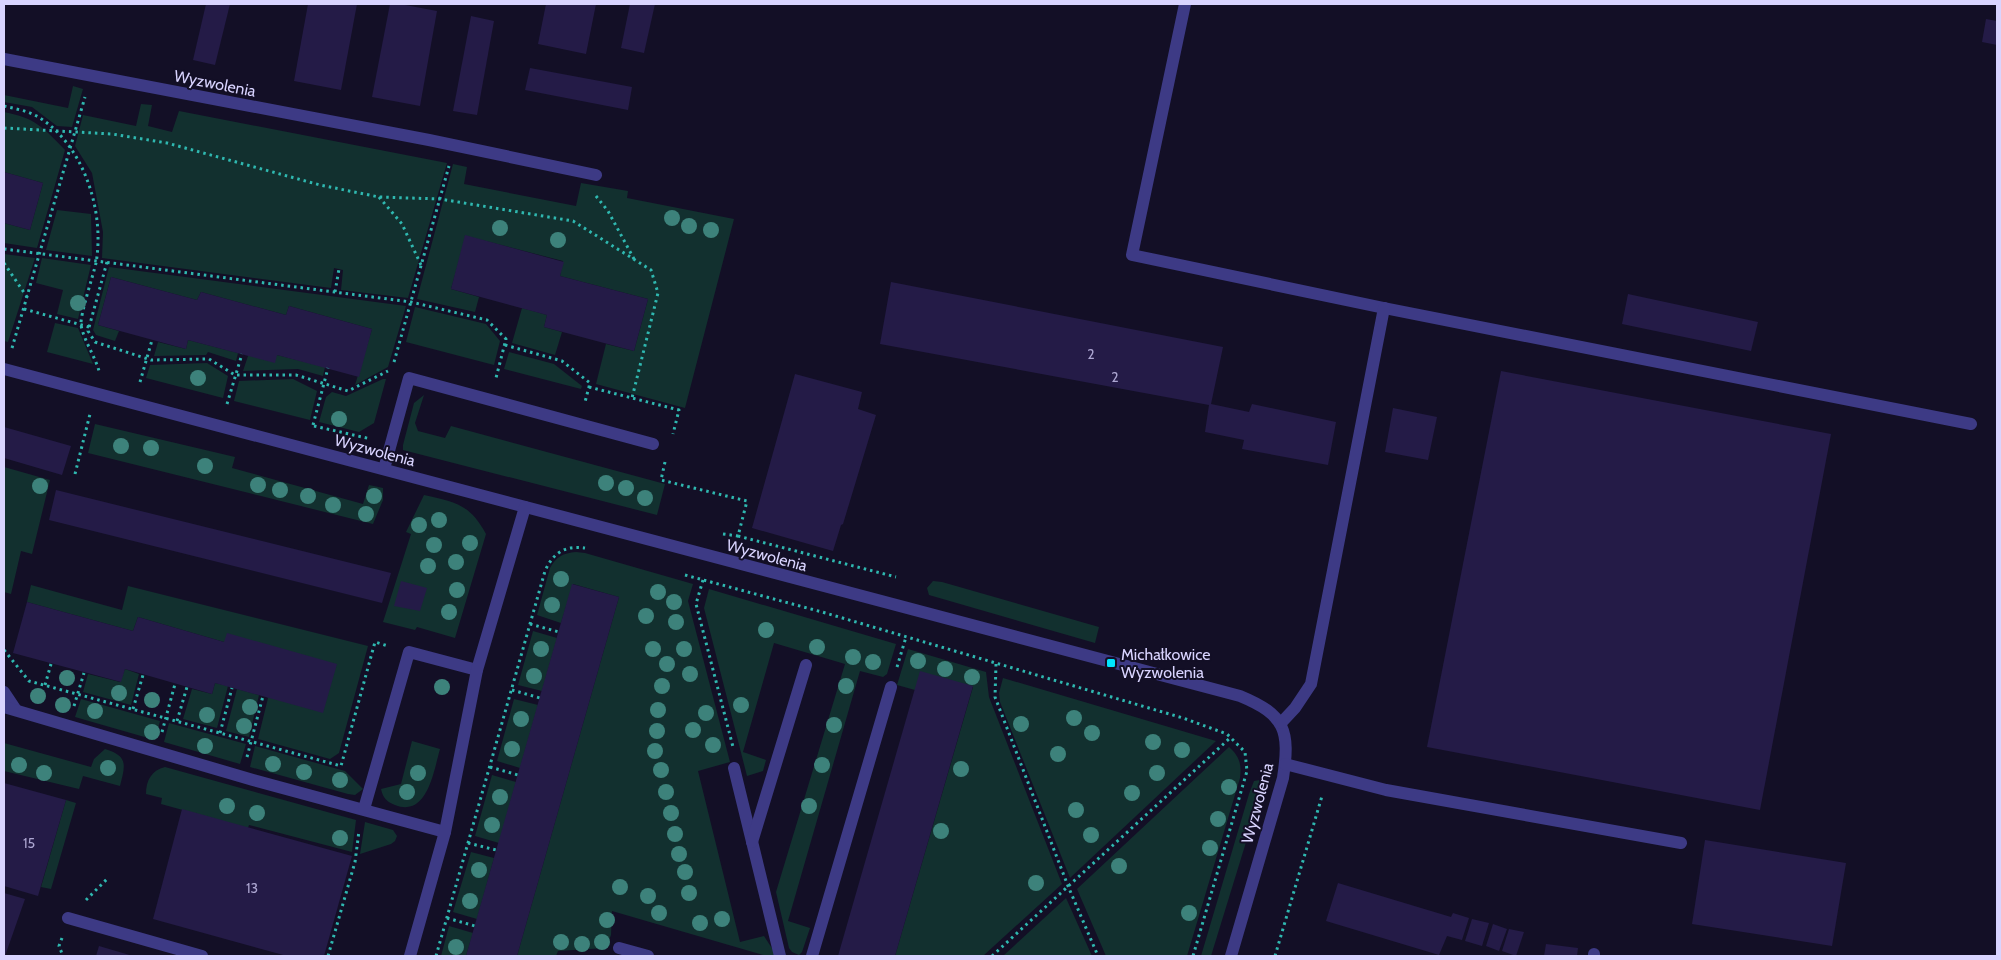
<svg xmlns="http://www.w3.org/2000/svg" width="2001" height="960" font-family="Cabin,sans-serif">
<rect width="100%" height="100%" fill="#130f26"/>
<g fill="#12302f">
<path d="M73,86L83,89L72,127L57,126L32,107L4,102V95L68,108Z"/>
<path d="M141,104L152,105L148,126L172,132L179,111L447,163L408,298L341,290L343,270L334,268L331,288L102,258L103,232L92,173L75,146L83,115L136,126Z"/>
<path d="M4,112C35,118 43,127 65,150L37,248L4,243V223L30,230L43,183L4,172Z"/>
<path d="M453,164L467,167L464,184L576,206L581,183L628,191L627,198L734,219L685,408L596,384L606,344L634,351L648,299L560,276L563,261L466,236L451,289L479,297L475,312L417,299Z"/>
<path d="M57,210L91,214L92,256L46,250Z"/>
<path d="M4,254L35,258L8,342L4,341Z"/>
<path d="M42,258L91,265L78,319L57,314L63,290L36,283Z"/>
<path d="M109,267L406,306L388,367L355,385L372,329L289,306L286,315L201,292L197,300L111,277L98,325L119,331L115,341L96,335L93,330Z"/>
<path d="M415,307L486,324L500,341L494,365L406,342Z"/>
<path d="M522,308L547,315L544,327L562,332L555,355L512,343Z"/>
<path d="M55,323L78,328L93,364L47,352Z"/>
<path d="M188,340L238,353L236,361L208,352L206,355L154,356L158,342L186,349Z"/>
<path d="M509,352L554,364L582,386L581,389L504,369Z"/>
<path d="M277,355L325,367L323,376L298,369L243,371L248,356Z"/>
<path d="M207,363L228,376L223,398L146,378L150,365Z"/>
<path d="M293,379L317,391L310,420L234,401L239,381Z"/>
<path d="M383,379H386L374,423L359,432L319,422L326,397L332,392L346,396Z"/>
<path d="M424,395L415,423L418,431L445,438L451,426L665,484L657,515L403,450V445L414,403Z"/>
<path d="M95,424L235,457L232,468L363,504L369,485L383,488V500L373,524L88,453Z"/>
<path d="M4,467L50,480L32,554L21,551L11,594L4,592Z"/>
<path d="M424,495C455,502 470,504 486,534L455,638L417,627L415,630L383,622L411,534L406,532Z"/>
<path d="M576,552L585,553L693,584L688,601L730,762L698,771L740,942L764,936L775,953L774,956H767L612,911L611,935L606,948L558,951L556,956H517L619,597L573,584L561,623L537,615L550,568C556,557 563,553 576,552Z"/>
<path d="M933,581L942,582L1099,627L1095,643L929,595L927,588Z"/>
<path d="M31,585L122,610L128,586L368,646L339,753L330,759L258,739L268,698L224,642L138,617L133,631L27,602Z"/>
<path d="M709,589L896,644L887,674L883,677L860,671L788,921L810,928L802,952L799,955L792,952L789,948L776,892L845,664L774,643L743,752L766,760L763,771L747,776L704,608Z"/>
<path d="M533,631L557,638L542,691L518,685Z"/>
<path d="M908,649L986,672L989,697L1062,884L983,956H895L973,687L915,690L897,685Z"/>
<path d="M125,669L139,674L131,705L83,692L88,674L120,682Z"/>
<path d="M1003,678L1216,741L1070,878L1000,702L999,693Z"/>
<path d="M215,683L228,686L217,728L183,719L192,689L212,694Z"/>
<path d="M237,689L259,695L249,737L226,731Z"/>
<path d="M81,699L160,721L155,740L75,717Z"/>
<path d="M514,699L538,705L520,768L497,761Z"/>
<path d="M169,723L246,744L240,764L164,742Z"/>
<path d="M412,741L440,749C434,769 428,818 395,805C387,802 383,798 381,789L401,784Z"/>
<path d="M4,743L91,767L94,759L105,749C129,756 125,766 120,786L83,776L79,789L4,771Z"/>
<path d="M255,746L345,771L363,789L355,795L348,794L250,767Z"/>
<path d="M1229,747C1239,756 1242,764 1240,778L1187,956H1106L1077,889Z"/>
<path d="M165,767L356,820L352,852L249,825L248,828L161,804L162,798L146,794C146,780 152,770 165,767Z"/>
<path d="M492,775L516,782L499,843L475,836Z"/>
<path d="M1260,780L1255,813L1211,956H1201L1249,794L1254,781Z"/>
<path d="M66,800L76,803L51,889L41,887Z"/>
<path d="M365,822L393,830L397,836L395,841L391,844L360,854Z"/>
<path d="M471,852L494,858L477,919L453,912Z"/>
<path d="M1066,898L1092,956H1003Z"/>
<path d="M449,926L473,933L466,956H441Z"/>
</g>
<g fill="#241b47">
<path d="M206,4H230L215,65L193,60Z"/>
<path d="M308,4H357L341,90L294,81Z"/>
<path d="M390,4H400L437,11L420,106L372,97Z"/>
<path d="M546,4H596L586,54L538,44Z"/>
<path d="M630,4H655L644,53L621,48Z"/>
<path d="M471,16L494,21L477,115L453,111Z"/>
<path d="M1986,19L1997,21V45L1982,42Z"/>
<path d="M530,68L632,87L628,110L525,90Z"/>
<path d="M4,172L43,183L30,230L4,223Z"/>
<path d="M465,235L564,262L560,276L648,299L634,351L544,327L547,315L451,289Z"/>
<path d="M111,277L197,300L201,292L286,315L289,306L372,329L359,377L277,355L275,363L188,340L186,349L98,325Z"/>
<path d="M891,282L1223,347L1211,404L1249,412L1252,404L1336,422L1328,465L1242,449L1244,440L1205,432L1209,405L880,344Z"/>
<path d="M1628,294L1758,322L1751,351L1622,324Z"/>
<path d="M1501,371L1831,434L1760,810L1427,747Z"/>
<path d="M795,374L862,392L858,409L876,415L843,524L841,525L833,551L752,528Z"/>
<path d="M1393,408L1437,417L1428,460L1385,452Z"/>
<path d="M4,427L71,446L62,475L4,458Z"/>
<path d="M56,490L391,573L382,603L49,520Z"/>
<path d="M401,581L427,588L420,611L394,606Z"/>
<path d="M572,584L619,597L521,942L517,956H466Z"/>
<path d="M27,602L133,631L138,617L224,642L227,633L337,664L323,713L215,683L212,694L125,669L121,682L13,653Z"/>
<path d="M920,671L973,686L895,956H838Z"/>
<path d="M4,783L66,800L38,896L4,886Z"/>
<path d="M182,809L352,856L324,956H287L153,919Z"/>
<path d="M1705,840L1846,863L1832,946L1692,924Z"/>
<path d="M1338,883L1451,917L1453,913L1469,918L1462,940L1447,936L1439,955L1326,921Z"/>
<path d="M4,893L25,899L5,956H4Z"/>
<path d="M1472,919L1489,923L1482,946L1465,941Z"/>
<path d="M1493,924L1507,929L1499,951L1486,946Z"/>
<path d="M1509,929L1524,932L1516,956L1502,951Z"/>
<path d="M1546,944L1578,948L1577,956H1544Z"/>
<path d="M99,946L133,956H96Z"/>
</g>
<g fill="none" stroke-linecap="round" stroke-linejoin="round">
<g stroke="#2fb8b0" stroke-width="3" stroke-dasharray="2.5 4" stroke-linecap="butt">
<path d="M4,106C16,109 29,111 40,118C84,146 105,212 96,263C93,276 80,315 81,325C84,341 95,356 99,371"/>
<path d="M4,128L112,134L167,143L320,185L379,197L440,199L573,221L651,270L658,293L632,398"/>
<path d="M596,196L608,211L634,259"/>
<path d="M379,197L402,224L421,265"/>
<path d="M4,249L411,302L487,320L506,339L496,378"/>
<path d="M107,262L88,331L95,342L151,360L209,359L235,375H296L348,391L388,371"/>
<path d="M4,263L27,297"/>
<path d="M335,292L339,269"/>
<path d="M24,309L89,327"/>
<path d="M505,345L562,361L590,383L585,402"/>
<path d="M12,348L85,97"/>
<path d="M394,362L449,166"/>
<path d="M140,382L152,340"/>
<path d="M589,387L679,410L673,434"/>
<path d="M227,404L242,354"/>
<path d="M313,425L328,368"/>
<path d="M314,426L371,439"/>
<path d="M665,462L661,480L747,501L738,536L896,577"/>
<path d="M75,474L90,414"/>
<path d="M723,534L738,536"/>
<path d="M685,575L822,612L1183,718L1227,734L1245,752L1247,771L1193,956"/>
<path d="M703,580L696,604L733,747"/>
<path d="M530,624L559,632"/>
<path d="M4,650L29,681L341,766L375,642L388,646"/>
<path d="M996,664L995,697L1068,886L1098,956"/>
<path d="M897,667L906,637"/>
<path d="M45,685L51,664"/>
<path d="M512,690L540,698"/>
<path d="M74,706L84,673"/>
<path d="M133,709L143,675"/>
<path d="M177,721L187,687"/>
<path d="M162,732L175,684"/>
<path d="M220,733L232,688"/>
<path d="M247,757L263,696"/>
<path d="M490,767L518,775"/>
<path d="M468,843L496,850"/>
<path d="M86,900L107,879"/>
<path d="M447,918L475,926"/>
<path d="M62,938L59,946L63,956"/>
<path d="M328,956L355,862L359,831"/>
<path d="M436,956L545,571C553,553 565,545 585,548"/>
<path d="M992,956L1230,738"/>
<path d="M1275,956L1322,796"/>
</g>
<g stroke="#3d3a85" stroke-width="12">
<path d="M1185,4L1132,255L1384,308L1971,424"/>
<path d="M4,59L429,140L596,175"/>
<path d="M4,369L1240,696C1286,715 1290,731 1283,778L1231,956"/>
<path d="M384,469L409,378L653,444"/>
<path d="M4,692L16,710"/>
<path d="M4,707L253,780L445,832"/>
<path d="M1281,723L1295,708L1311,684L1384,308"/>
<path d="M1285,764L1386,790L1681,843"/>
<path d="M734,768L780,956"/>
<path d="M364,809L409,652L477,670"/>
<path d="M752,842L806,665"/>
<path d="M68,918L202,956"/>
<path d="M619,948L648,956"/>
<path d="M410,956L445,832L477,670L525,507"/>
<path d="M812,956L891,687"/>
<path d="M1594,956V954"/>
</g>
</g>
<g fill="#3d827b">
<circle cx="672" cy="218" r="8"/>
<circle cx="689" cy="226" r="8"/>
<circle cx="500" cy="228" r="8"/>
<circle cx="711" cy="230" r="8"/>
<circle cx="558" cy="240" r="8"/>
<circle cx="78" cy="303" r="8"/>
<circle cx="198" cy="378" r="8"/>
<circle cx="339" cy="419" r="8"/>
<circle cx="121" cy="446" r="8"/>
<circle cx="151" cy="448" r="8"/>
<circle cx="205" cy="466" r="8"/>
<circle cx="606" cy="483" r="8"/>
<circle cx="258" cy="485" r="8"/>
<circle cx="40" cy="486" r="8"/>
<circle cx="626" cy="488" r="8"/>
<circle cx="280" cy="490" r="8"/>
<circle cx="308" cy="496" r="8"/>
<circle cx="374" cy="496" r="8"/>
<circle cx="645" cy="498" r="8"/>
<circle cx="333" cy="505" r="8"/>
<circle cx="366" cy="514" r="8"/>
<circle cx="439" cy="520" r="8"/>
<circle cx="419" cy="525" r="8"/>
<circle cx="470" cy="543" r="8"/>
<circle cx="434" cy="545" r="8"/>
<circle cx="456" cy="562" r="8"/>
<circle cx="428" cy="566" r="8"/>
<circle cx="561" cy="579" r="8"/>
<circle cx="457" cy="590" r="8"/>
<circle cx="658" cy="592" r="8"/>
<circle cx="674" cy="602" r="8"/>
<circle cx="552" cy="605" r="8"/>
<circle cx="449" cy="612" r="8"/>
<circle cx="646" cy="616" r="8"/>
<circle cx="676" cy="622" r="8"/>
<circle cx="766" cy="630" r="8"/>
<circle cx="817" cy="647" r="8"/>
<circle cx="541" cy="649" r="8"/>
<circle cx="653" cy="649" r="8"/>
<circle cx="684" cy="649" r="8"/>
<circle cx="853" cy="657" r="8"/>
<circle cx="918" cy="661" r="8"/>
<circle cx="873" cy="662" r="8"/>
<circle cx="667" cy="664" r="8"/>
<circle cx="945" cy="669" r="8"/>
<circle cx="690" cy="674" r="8"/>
<circle cx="534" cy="676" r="8"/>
<circle cx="972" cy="677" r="8"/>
<circle cx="67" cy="678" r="8"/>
<circle cx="662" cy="686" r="8"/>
<circle cx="846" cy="686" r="8"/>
<circle cx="442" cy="687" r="8"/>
<circle cx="119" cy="693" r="8"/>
<circle cx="38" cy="696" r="8"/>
<circle cx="152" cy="700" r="8"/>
<circle cx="63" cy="705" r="8"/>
<circle cx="741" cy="705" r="8"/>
<circle cx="250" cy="707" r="8"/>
<circle cx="658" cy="710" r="8"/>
<circle cx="95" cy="711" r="8"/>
<circle cx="706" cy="713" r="8"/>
<circle cx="207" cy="715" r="8"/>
<circle cx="1074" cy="718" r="8"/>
<circle cx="521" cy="719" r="8"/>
<circle cx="1021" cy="724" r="8"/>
<circle cx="834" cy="725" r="8"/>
<circle cx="244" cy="726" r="8"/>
<circle cx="693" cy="730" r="8"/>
<circle cx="657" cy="731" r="8"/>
<circle cx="152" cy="732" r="8"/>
<circle cx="1092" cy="733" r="8"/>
<circle cx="1153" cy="742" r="8"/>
<circle cx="713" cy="745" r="8"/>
<circle cx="205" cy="746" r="8"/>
<circle cx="512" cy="749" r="8"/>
<circle cx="1182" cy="750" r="8"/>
<circle cx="655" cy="751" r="8"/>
<circle cx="1058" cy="754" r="8"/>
<circle cx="273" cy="764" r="8"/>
<circle cx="19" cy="765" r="8"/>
<circle cx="822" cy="765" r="8"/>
<circle cx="108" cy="768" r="8"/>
<circle cx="961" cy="769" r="8"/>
<circle cx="661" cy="770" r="8"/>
<circle cx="304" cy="772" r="8"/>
<circle cx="44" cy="773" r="8"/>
<circle cx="418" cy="773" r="8"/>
<circle cx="1157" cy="773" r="8"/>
<circle cx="340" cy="780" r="8"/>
<circle cx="1229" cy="787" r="8"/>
<circle cx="407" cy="792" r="8"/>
<circle cx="666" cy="792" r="8"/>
<circle cx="1132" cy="793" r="8"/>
<circle cx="500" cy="797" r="8"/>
<circle cx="227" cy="806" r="8"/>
<circle cx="809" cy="806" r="8"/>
<circle cx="1076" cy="810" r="8"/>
<circle cx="257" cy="813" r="8"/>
<circle cx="671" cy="813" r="8"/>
<circle cx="1218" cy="819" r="8"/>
<circle cx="492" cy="825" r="8"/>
<circle cx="941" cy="831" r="8"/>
<circle cx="675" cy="834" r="8"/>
<circle cx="1091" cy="835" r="8"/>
<circle cx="340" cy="838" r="8"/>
<circle cx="1210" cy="848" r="8"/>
<circle cx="679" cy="854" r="8"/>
<circle cx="1119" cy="866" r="8"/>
<circle cx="479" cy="870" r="8"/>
<circle cx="685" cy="872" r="8"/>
<circle cx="1036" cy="883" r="8"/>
<circle cx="620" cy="887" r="8"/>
<circle cx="689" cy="893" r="8"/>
<circle cx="648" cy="896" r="8"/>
<circle cx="470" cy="901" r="8"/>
<circle cx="659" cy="913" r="8"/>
<circle cx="1189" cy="913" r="8"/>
<circle cx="722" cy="919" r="8"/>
<circle cx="607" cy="920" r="8"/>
<circle cx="700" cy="923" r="8"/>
<circle cx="561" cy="942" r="8"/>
<circle cx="602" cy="942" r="8"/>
<circle cx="582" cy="944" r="8"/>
<circle cx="456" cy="947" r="8"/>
</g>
<rect fill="#00e5ff" stroke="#130f26" stroke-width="2" x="1106" y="658" width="10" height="10" rx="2.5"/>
<g text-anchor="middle" stroke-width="4" stroke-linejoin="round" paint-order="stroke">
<g font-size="14" fill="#aca6d1">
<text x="1091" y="359">2</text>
<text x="1115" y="382">2</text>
<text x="29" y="848">15</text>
<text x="252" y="893">13</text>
</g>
<g font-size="16" fill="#d9d4ff" stroke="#130f26">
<text transform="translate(215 83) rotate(11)" y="6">Wyzwolenia</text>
<text transform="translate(375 450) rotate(15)" y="6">Wyzwolenia</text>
<text transform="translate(767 555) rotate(15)" y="6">Wyzwolenia</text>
<text transform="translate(1257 803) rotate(-75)" y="6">Wyzwolenia</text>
</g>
<g font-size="16" fill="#d9d4ff" stroke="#130f26" text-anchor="start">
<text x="1121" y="660">Michałkowice<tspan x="1121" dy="18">Wyzwolenia</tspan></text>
</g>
</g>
<rect width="2001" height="960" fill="none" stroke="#d9d4ff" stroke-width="10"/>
</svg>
